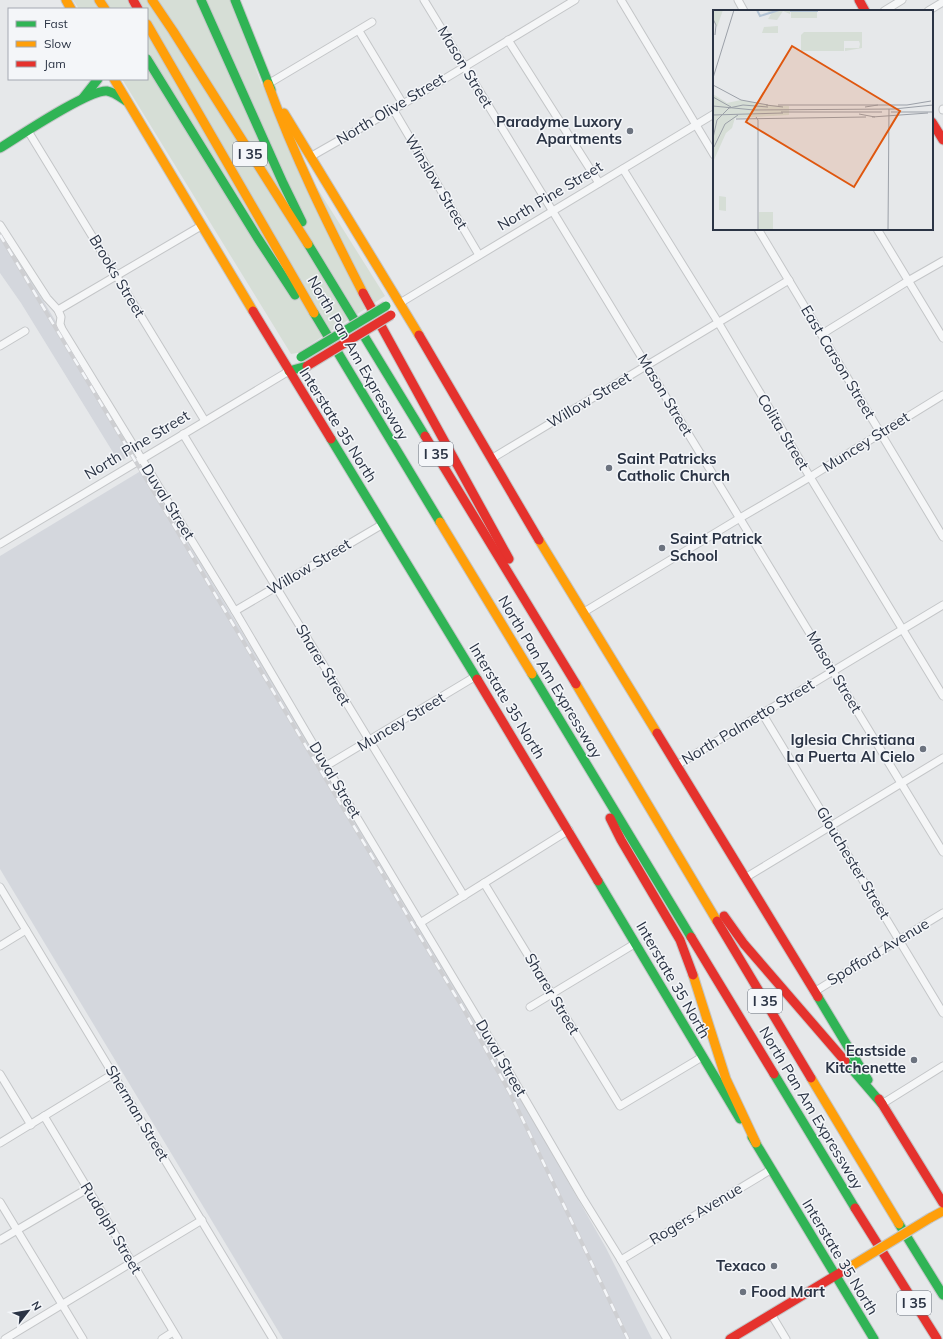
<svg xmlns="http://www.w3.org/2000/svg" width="943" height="1339" font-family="Mulish,sans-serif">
<rect width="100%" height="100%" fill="#e6e8ea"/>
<g fill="#d4d7dd">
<path d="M0,229L135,453L119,462L21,303L0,273Z"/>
<path d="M144,469L493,1050L606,1248L652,1339H283L0,869V556Z"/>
</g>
<path fill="#d6ded6" d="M73,0H231L261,83L319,191L385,296L297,353L291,354L122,79H147V9H79Z"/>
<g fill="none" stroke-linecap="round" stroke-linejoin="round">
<defs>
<g id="street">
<path d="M424,0L943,852"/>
<path d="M621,0L714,155"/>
<path d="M738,0L744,11"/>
<path d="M884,11L902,0"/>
<path d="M928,11L943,2"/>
<path d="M359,31L403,104"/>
<path d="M508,40L599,183"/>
<path d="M268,84L372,22"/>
<path d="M393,109L479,255"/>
<path d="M943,109V110"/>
<path d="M28,131L205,421"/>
<path d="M310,157L403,104L575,0"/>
<path d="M623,169L718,322L810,477L943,696"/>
<path d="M0,225L47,298L58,310L61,317L60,324L62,329L235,611L326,766L487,1034L582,1197L621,1260L667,1339"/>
<path d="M758,229L943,537"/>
<path d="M877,229L943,338"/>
<path d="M400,303L714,114"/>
<path d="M58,310L201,226"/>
<path d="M822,334L908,281L943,261"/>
<path d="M0,346L25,331"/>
<path d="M183,434L464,896"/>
<path d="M491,459L789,280"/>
<path d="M0,544L289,371"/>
<path d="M235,611L383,524"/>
<path d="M584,612L740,518L810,477L943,395"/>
<path d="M762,713L943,1013"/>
<path d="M677,765L943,605"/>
<path d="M326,766L476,676"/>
<path d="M745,878L943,758"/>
<path d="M484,883L620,1106L702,1057"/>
<path d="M0,887L273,1339"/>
<path d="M420,923L569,830"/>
<path d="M0,946L26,930"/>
<path d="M814,992L943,913"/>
<path d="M530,1007L636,943"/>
<path d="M0,1074L31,1125"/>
<path d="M882,1104L943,1066"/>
<path d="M44,1116L178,1339"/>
<path d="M0,1143L113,1074"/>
<path d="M0,1202L83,1339"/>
<path d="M0,1240L87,1189"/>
<path d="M621,1260L772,1169"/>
<path d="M771,1314L786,1339"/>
<path d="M5,1339L202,1220"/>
<path d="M162,1339L173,1332"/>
</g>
<g id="fast">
<path d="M201,0L283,183L302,222"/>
<path d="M235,0L271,90"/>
<path d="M147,59L257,237L295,295"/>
<path d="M83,98L98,79"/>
<path d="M0,148C18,137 89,89 107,91C114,92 120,97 126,101"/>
<path d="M308,244L425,436"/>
<path d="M314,313L440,522"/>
<path d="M289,371L307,366"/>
<path d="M331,439L477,679"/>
<path d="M532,674L691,937"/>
<path d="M598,881L740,1119"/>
<path d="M818,997L868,1080"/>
<path d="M845,1061L882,1104"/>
<path d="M774,1074L855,1208"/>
<path d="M752,1137L874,1339"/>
<path d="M899,1224L943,1295"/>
</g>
<g id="slow">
<path d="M66,0L71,9"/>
<path d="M99,0L105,9"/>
<path d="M152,0L173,31L308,244"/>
<path d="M147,24L314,313"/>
<path d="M114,79L253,311"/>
<path d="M268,84C294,156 328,225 363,293"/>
<path d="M284,113L419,335"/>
<path d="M440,522L532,674"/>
<path d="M539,540L657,733"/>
<path d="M576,684L717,921"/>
<path d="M693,975L726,1079L756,1143"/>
<path d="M811,1078L899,1224"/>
<path d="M930,1218L943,1211"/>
</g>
<g id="jam">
<path d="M133,0L138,9"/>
<path d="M859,0L865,11"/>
<path d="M932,122L943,140"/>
<path d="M363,293L509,559"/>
<path d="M253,311L331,439"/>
<path d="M419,335L539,540"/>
<path d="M425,436L576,684"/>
<path d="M477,679L598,881"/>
<path d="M657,733L818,997"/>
<path d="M610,818L621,840L680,940L693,975"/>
<path d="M724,916L744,944L845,1061"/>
<path d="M717,921L811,1078"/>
<path d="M691,937L774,1074"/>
<path d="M879,1099L943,1203"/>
<path d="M855,1208L937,1339"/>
<path d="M730,1339L853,1265"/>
</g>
</defs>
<use href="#street" stroke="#c4c6c8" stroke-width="9"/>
<use href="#fast" stroke="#c4c6c8" stroke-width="11"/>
<use href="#slow" stroke="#c4c6c8" stroke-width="11"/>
<use href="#jam" stroke="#c4c6c8" stroke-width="11"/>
<use href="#street" stroke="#f5f6f7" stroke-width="7"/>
<use href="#fast" stroke="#30b455" stroke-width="9"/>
<use href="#slow" stroke="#ff9f0a" stroke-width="9"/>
<use href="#jam" stroke="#e5322d" stroke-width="9"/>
<defs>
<path id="rail" d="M0,235L464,1010L510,1093L628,1339"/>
</defs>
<use href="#rail" stroke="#cecfd2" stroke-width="4"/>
<use href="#rail" stroke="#f4f6f9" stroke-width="2.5" stroke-dasharray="8" stroke-linecap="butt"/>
<defs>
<path id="fast-bridge" d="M301,357L386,306"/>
<path id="slow-bridge" d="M853,1265L930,1218"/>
<path id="jam-bridge" d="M307,366L391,315"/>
</defs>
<use href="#fast-bridge" stroke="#c4c6c8" stroke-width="11" stroke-linecap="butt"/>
<use href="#slow-bridge" stroke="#c4c6c8" stroke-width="11" stroke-linecap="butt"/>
<use href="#jam-bridge" stroke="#c4c6c8" stroke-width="11" stroke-linecap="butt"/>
<use href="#fast-bridge" stroke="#30b455" stroke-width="9"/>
<use href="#slow-bridge" stroke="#ff9f0a" stroke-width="9"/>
<use href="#jam-bridge" stroke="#e5322d" stroke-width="9"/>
</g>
<g fill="#6c737f" stroke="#f4f6f9" stroke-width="1.5">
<circle cx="630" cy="131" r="4"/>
<circle cx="609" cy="468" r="4"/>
<circle cx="662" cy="548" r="4"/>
<circle cx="923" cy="749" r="4"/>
<circle cx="914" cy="1060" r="4"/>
<circle cx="774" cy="1266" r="4"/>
<circle cx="743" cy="1292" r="4"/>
</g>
<g text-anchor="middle" stroke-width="3" stroke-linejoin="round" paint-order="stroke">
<g fill="#f4f6f9" stroke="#676e7b" stroke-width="1">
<rect x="233" y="142" width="34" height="24" rx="3"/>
<rect x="419" y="442" width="34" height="24" rx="3"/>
<rect x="748" y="989" width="34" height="24" rx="3"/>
<rect x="897" y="1291" width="34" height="24" rx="3"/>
</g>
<g font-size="14" font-weight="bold" fill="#2b3445">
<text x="250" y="159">I 35</text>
<text x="436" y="459">I 35</text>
<text x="765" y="1006">I 35</text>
<text x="914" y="1308">I 35</text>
</g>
<g font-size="15" fill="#2b3445" stroke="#f4f6f9">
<text transform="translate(465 67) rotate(59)" y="5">Mason Street</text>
<text transform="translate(391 109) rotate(-31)" y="5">North Olive Street</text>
<text transform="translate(436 182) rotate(59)" y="5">Winslow Street</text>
<text transform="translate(550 196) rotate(-31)" y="5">North Pine Street</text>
<text transform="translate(117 276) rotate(59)" y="5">Brooks Street</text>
<text transform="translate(358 358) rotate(60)" y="5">North Pan Am Expressway</text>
<text transform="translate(838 362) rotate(59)" y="5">East Carson Street</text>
<text transform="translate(665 395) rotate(59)" y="5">Mason Street</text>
<text transform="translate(589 400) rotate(-31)" y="5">Willow Street</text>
<text transform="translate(338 425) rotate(58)" y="5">Interstate 35 North</text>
<text transform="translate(783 432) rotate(59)" y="5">Colita Street</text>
<text transform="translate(866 442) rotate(-32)" y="5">Muncey Street</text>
<text transform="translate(137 445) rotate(-31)" y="5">North Pine Street</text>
<text transform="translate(168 502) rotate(58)" y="5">Duval Street</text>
<text transform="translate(309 567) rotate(-31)" y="5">Willow Street</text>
<text transform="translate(323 665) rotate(59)" y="5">Sharer Street</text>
<text transform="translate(834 672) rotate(59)" y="5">Mason Street</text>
<text transform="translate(550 677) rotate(59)" y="5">North Pan Am Expressway</text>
<text transform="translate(507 701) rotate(59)" y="5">Interstate 35 North</text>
<text transform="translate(401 722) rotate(-31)" y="5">Muncey Street</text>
<text transform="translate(748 722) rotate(-31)" y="5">North Palmetto Street</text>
<text transform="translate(335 780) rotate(59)" y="5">Duval Street</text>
<text transform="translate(853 863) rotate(59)" y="5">Glouchester Street</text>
<text transform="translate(878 952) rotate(-31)" y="5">Spofford Avenue</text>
<text transform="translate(673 980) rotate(60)" y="5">Interstate 35 North</text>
<text transform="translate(552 994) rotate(59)" y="5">Sharer Street</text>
<text transform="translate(501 1058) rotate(60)" y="5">Duval Street</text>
<text transform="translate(811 1108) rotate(59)" y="5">North Pan Am Expressway</text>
<text transform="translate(137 1113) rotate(59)" y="5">Sherman Street</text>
<text transform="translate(696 1214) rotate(-31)" y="5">Rogers Avenue</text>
<text transform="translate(111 1228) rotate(59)" y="5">Rudolph Street</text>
<text transform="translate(840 1257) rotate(59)" y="5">Interstate 35 North</text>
</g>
<g font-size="15" font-weight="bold" fill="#2b3445" stroke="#f4f6f9" text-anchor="end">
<text x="622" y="127">Paradyme Luxory<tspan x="622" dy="17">Apartments</tspan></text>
<text x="617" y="464" text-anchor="start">Saint Patricks<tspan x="617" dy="17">Catholic Church</tspan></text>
<text x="670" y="544" text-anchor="start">Saint Patrick<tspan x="670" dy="17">School</tspan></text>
<text x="915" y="745">Iglesia Christiana<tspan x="915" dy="17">La Puerta Al Cielo</tspan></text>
<text x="906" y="1056">Eastside<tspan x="906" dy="17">Kitchenette</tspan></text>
<text x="766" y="1271">Texaco</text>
<text x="751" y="1297" text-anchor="start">Food Mart</text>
</g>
</g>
<g transform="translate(713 10)">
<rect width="220" height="220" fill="#e6e8ea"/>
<path d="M0,0H10L4,17L0,8ZM53,0H77V4L70,1L64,10L55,9L58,4ZM104,0V8H78V0ZM65,16V23H49L51,17ZM91,22H149V38L132,41V38H146L147,34L146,31H131V41H88V25ZM0,84L14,93L28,90L53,95L76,96V105L22,108L19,118L13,123L0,152ZM6,186L13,187V201L6,200ZM46,202H60V220H45Z" fill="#d6ded6"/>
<path fill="none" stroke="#b4c4d5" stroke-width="2" d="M44,0L47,6L66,0M77,1H105"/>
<path fill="none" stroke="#9ba0a8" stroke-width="1" d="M0,9L3,15L2,25M0,68L21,0M0,75L28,90L55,95M0,87L18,97M53,95L70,97M65,95H194L218,91M0,96L41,100L181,99L220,95M152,97L165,95M68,102H169M178,102H220M146,104L162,107M0,105L70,103M43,107L45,110V220M159,107L215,103M23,109L153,107M0,128L4,110L16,98L30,95L55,97M1,137L12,114L25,105M175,220L176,99"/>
<path fill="#df570f" fill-opacity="0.15" stroke="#df570f" stroke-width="2" d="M79,36L187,101L141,177L33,112Z"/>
<rect width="220" height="220" fill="none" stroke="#2b3445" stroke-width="2"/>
</g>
<rect x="8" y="8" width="140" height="72" fill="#f4f6f9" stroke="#a4a8b1"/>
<rect x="16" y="21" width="20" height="6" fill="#30b455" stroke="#a4a8b1"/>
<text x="44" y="28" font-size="12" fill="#2b3445">Fast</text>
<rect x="16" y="41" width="20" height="6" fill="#ff9f0a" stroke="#a4a8b1"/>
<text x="44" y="48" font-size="12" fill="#2b3445">Slow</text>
<rect x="16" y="61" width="20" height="6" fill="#e5322d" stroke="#a4a8b1"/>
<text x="44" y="68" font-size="12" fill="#2b3445">Jam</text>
<g transform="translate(28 1311) rotate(59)" stroke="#f4f6f9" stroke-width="3" paint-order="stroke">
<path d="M0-3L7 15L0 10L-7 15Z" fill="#2b3445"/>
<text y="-6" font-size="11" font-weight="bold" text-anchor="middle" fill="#2b3445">N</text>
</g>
</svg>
